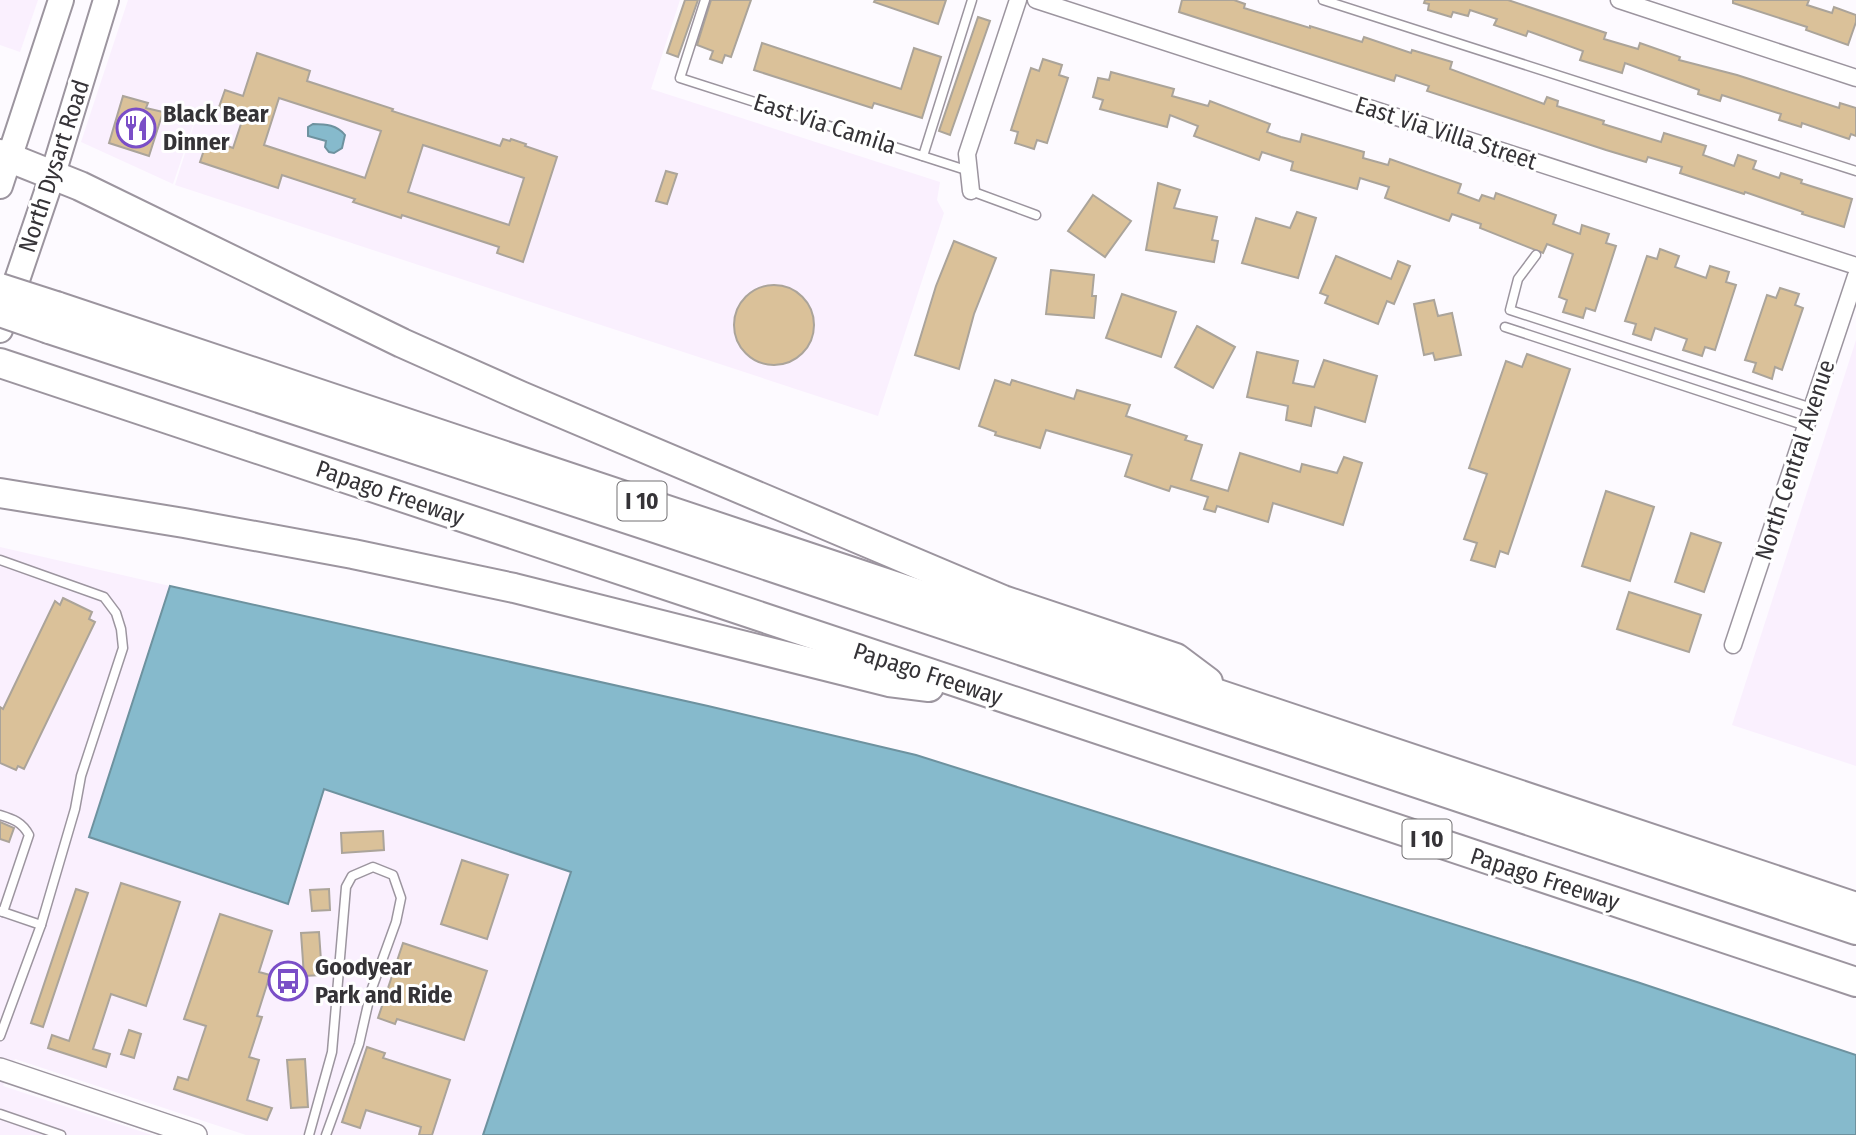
<svg xmlns="http://www.w3.org/2000/svg" width="1856" height="1135" font-family="'Fira Sans Condensed',sans-serif">
<rect width="100%" height="100%" fill="#fdfaff"/>
<g fill="#faf0fe">
<path d="M0,0H38L20,52L0,45Z"/>
<path d="M128,0H680L651,89L940,182L937,200L944,213L878,416L175,185L202,99L173,184L81,142Z"/>
<path d="M1856,340V766L1732,725Z"/>
<path d="M0,547L170,586L90,837L323,789L571,872L483,1135H246L15,1059L3,1086L152,1135H0Z"/>
</g>
<g fill="#86bacc" stroke="#6e929f" stroke-width="2">
<path d="M313,124C326,124 337,125 345,135L342,148L334,153L329,152L325,147L326,141L308,136V127Z"/>
<path d="M170,586L708,706L916,755L1637,982L1856,1055V1135H483L571,872L324,789L288,904L89,837Z"/>
</g>
<g fill="#dac199" stroke="#aba49a" stroke-width="2" fill-rule="evenodd">
<path d="M685,0H698L678,57L667,53Z"/>
<path d="M711,0H751L731,57L725,55L722,63L710,59L713,51L697,45Z"/>
<path d="M875,0H946L938,24L874,2Z"/>
<path d="M1182,0H1234L1245,4L1244,8L1310,28V26L1362,42L1364,37L1411,53L1412,50L1452,62L1450,69L1544,104L1547,97L1558,101L1557,106L1604,121L1603,124L1661,142L1664,133L1706,146L1703,155L1734,166L1738,155L1756,161L1753,169L1779,178L1781,173L1802,180L1801,183L1852,199L1844,227L1802,214L1803,212L1745,192L1744,194L1680,173L1682,167L1648,157L1646,162L1606,150L1427,91L1429,86L1396,75L1394,81L1179,12Z"/>
<path d="M1425,0H1508L1606,33L1604,39L1638,49L1640,43L1680,57L1679,60L1737,75L1839,108L1840,103L1856,108V136L1851,134L1849,139L1802,123L1801,127L1779,120L1781,114L1722,95L1720,101L1698,94L1699,90L1625,63L1622,73L1580,60L1583,51L1528,31L1526,36L1494,25L1497,19L1470,10L1468,16L1453,12L1451,17L1428,10L1429,4L1424,3Z"/>
<path d="M1733,0H1809L1807,5L1832,13L1834,7L1856,15V22L1848,45L1806,30L1807,27L1733,3Z"/>
<path d="M978,17L990,21L950,135L939,131Z"/>
<path d="M762,43L901,89L914,48L941,57L922,118L874,103L872,108L754,70Z"/>
<path d="M257,53L310,71L307,81L393,109L392,111L500,146L503,139L510,141L511,139L526,144L525,146L557,157L523,262L497,253L499,247L402,215L401,218L353,202L355,199L282,175L278,188L200,162L206,144L211,145L213,141L233,148L243,118L236,116L237,113L219,107L225,90L243,96ZM279,98L381,131L365,178L264,145ZM423,145L524,178L509,225L408,192Z"/>
<path d="M1043,59L1062,65L1059,75L1068,78L1047,143L1037,140L1034,149L1015,143L1018,132L1011,130L1031,68L1039,71Z"/>
<path d="M1111,72L1174,89L1172,96L1208,106L1210,101L1270,124L1267,132L1281,137L1300,142L1302,134L1364,152L1363,158L1388,165L1390,159L1461,184L1458,193L1479,201L1482,195L1494,199L1496,193L1556,215L1553,224L1580,234L1582,225L1609,234L1606,243L1616,246L1595,311L1586,308L1583,318L1563,312L1567,300L1559,297L1573,254L1547,244L1543,253L1480,228L1481,224L1452,214L1449,221L1385,198L1389,187L1360,178L1357,189L1291,170L1293,162L1262,152L1259,160L1194,136L1198,126L1170,115L1167,127L1100,109L1103,100L1093,97L1098,78L1109,80Z"/>
<path d="M123,96L148,103L146,108L163,112L149,156L109,143Z"/>
<path d="M666,171L677,174L667,204L656,201Z"/>
<path d="M1158,183L1180,190L1174,208L1217,217L1212,240L1218,241L1214,262L1146,250Z"/>
<path d="M1093,195L1131,221L1105,257L1068,231Z"/>
<path d="M1297,212L1316,218L1298,278L1242,263L1256,218L1290,228Z"/>
<path d="M954,241L996,258L974,314L959,369L915,355L936,286Z"/>
<path d="M1660,249L1679,256L1675,267L1706,278L1710,266L1729,272L1726,282L1736,285L1715,350L1705,347L1702,356L1683,350L1687,339L1655,328L1651,340L1633,334L1636,324L1625,321L1647,256L1657,259Z"/>
<path d="M1336,256L1391,279L1398,261L1410,266L1394,304L1387,301L1378,324L1325,303L1328,296L1320,293Z"/>
<path d="M1051,270L1094,275L1092,296H1096L1094,318L1046,314Z"/>
<circle cx="774" cy="325" r="40"/>
<path d="M1780,288L1799,294L1795,305L1803,308L1782,370L1775,367L1772,379L1753,372L1756,363L1745,360L1767,295L1776,298Z"/>
<path d="M1122,294L1176,312L1161,357L1106,338Z"/>
<path d="M1434,300L1438,316L1452,313L1461,355L1435,360L1433,353L1424,355L1414,304Z"/>
<path d="M1197,326L1235,347L1213,388L1175,367Z"/>
<path d="M1257,352L1298,361L1293,383L1314,387L1324,360L1377,376L1365,422L1315,407L1311,426L1286,420L1288,406L1247,397Z"/>
<path d="M1527,354L1570,369L1508,554L1500,551L1495,567L1471,560L1477,543L1464,539L1487,474L1469,468L1506,361L1522,367Z"/>
<path d="M995,380L1010,385L1012,380L1074,399L1077,390L1130,405L1126,416L1187,436L1185,440L1202,445L1191,480L1228,491L1240,453L1300,472L1302,464L1337,473L1344,457L1362,463L1343,525L1273,503L1268,522L1217,506L1215,512L1204,509L1208,497L1171,486L1169,491L1125,476L1132,455L1046,430L1040,448L995,435L996,432L979,426Z"/>
<path d="M1606,491L1654,507L1630,581L1582,566Z"/>
<path d="M1691,533L1721,543L1704,592L1675,582Z"/>
<path d="M1629,592L1701,615L1689,652L1617,629Z"/>
<path d="M63,598L92,612L89,619L95,622L24,769L18,766L16,770L0,763V707L3,709L55,601L60,605Z"/>
<path d="M0,822L14,828L9,842L0,839Z"/>
<path d="M383,831L384,850L342,853L341,833Z"/>
<path d="M462,860L508,875L487,939L441,924Z"/>
<path d="M121,883L180,902L146,1006L111,994L93,1049L110,1054L106,1067L48,1048L52,1035L69,1041Z"/>
<path d="M76,889L88,893L43,1027L31,1023Z"/>
<path d="M329,889L330,910L312,911L310,890Z"/>
<path d="M220,914L272,931L259,972L270,975L257,1016L262,1017L249,1057L259,1060L247,1100L272,1108L267,1120L174,1089L178,1077L188,1080L206,1026L184,1019Z"/>
<path d="M319,932L322,975L304,976L301,933Z"/>
<path d="M403,943L487,971L464,1040L397,1019L395,1024L378,1018Z"/>
<path d="M129,1030L141,1034L134,1058L121,1054Z"/>
<path d="M367,1047L385,1053L383,1058L450,1080L432,1135H419L421,1127L366,1110L360,1128L342,1122Z"/>
<path d="M305,1059L308,1107L291,1108L287,1060Z"/>
</g>
<g fill="none" stroke-linecap="round" stroke-linejoin="round">
<defs>
<g id="lane">
<path d="M705,0L680,78L969,171"/>
<path d="M1323,0L1856,171"/>
<path d="M923,156L972,0"/>
<path d="M971,191L1036,215"/>
<path d="M1536,255L1518,279L1510,310L1812,408"/>
<path d="M1505,327L1806,426"/>
<path d="M0,560L104,597L116,613L121,629L123,648L81,776L75,809L41,925L0,1036"/>
<path d="M0,815C13,819 22,822 29,835L3,912"/>
<path d="M0,911L41,925"/>
<path d="M0,1114L61,1135"/>
<path d="M309,1135L332,1052L346,887L352,876L373,867L393,875L401,898L396,922L371,991L359,1044L326,1135"/>
</g>
<g id="street">
<path d="M1036,0L1856,266"/>
<path d="M1619,0L1856,78"/>
<path d="M971,191L967,154L1018,0"/>
<path d="M1733,645L1856,276"/>
</g>
<path id="secondary" d="M0,1069L196,1135"/>
<g id="primary">
<path d="M0,186L61,0"/>
<path d="M0,330L53,174L106,0"/>
</g>
<g id="highway">
<path d="M0,154L80,186L402,343L521,396L1003,600L1176,658L1208,682"/>
<path d="M56,306L1856,907"/>
<path d="M49,329L658,529L1856,930"/>
<path d="M0,363L1856,982"/>
<path d="M0,493L184,523L353,554L514,588L889,682L929,687"/>
</g>
</defs>
<use href="#lane" stroke="#9c959f" stroke-width="11"/>
<use href="#street" stroke="#9c959f" stroke-width="19"/>
<use href="#secondary" stroke="#9c959f" stroke-width="24"/>
<use href="#primary" stroke="#9c959f" stroke-width="28"/>
<use href="#highway" stroke="#9c959f" stroke-width="32"/>
<use href="#lane" stroke="#fff" stroke-width="8"/>
<use href="#street" stroke="#fff" stroke-width="16"/>
<use href="#secondary" stroke="#fff" stroke-width="21"/>
<use href="#primary" stroke="#fff" stroke-width="24"/>
<use href="#highway" stroke="#fff" stroke-width="28"/>
<defs>
<g id="highway-bridge">
<path d="M0,288L56,306"/>
<path d="M0,312L49,329"/>
</g>
</defs>
<use href="#highway-bridge" stroke="#9c959f" stroke-width="32" stroke-linecap="butt"/>
<use href="#highway-bridge" stroke="#fff" stroke-width="28"/>
</g>
<defs>
<symbol id="restaurant-ring" viewBox="-11 -11 22 22"><circle r="9.5" fill="#fff" stroke="#7a4ec7" stroke-width="1.5"/><path d="M-5-6h1v4h1v-4h1v4h1v-4h1v5L-1.5 .5V6h-2V.5L-5-1ZM5-6V6H3V1.5H1.5Q1.5-4 5-6Z" fill="#7a4ec7"/></symbol>
<symbol id="bus-ring" viewBox="-11 -11 22 22"><circle r="9.5" fill="#fff" stroke="#7a4ec7" stroke-width="1.5"/><path d="M-5-6H5V4H4V6H2V4H-2V6H-4V4H-5ZM-3.5-4V0h7V-4ZM-3.5 1.2v1.5H-2V1.2ZM2 1.2v1.5H3.5V1.2Z" fill="#7a4ec7"/></symbol>
</defs>
<g fill-rule="evenodd">
<use href="#restaurant-ring" x="114" y="106" width="44" height="44"/>
<use href="#bus-ring" x="266" y="959" width="44" height="44"/>
</g>
<g text-anchor="middle" stroke-width="6" stroke-linejoin="round" paint-order="stroke">
<g fill="#fff" stroke="#727073" stroke-width="2">
<rect x="617.5" y="481.5" width="49" height="39" rx="5"/>
<rect x="1402.5" y="819.5" width="49" height="39" rx="5"/>
</g>
<g font-size="23" font-weight="bold" fill="#353337">
<text x="642" y="509">I 10</text>
<text x="1427" y="847">I 10</text>
</g>
<g font-size="24" font-weight="bold" fill="#353337" stroke="#fff" text-anchor="start">
<text x="163" y="122">Black Bear<tspan x="163" dy="28">Dinner</tspan></text>
<text x="315" y="975">Goodyear<tspan x="315" dy="28">Park and Ride</tspan></text>
</g>
<g font-size="24" fill="#353337" stroke="#fff">
<text transform="translate(825 124) rotate(18)" y="8">East Via Camila</text>
<text transform="translate(1446 133) rotate(18)" y="8">East Via Villa Street</text>
<text transform="translate(54 166) rotate(-72)" y="8">North Dysart Road</text>
<text transform="translate(1795 460) rotate(-72)" y="8">North Central Avenue</text>
<text transform="translate(390 493) rotate(19)" y="8">Papago Freeway</text>
<text transform="translate(928 674) rotate(18)" y="8">Papago Freeway</text>
<text transform="translate(1545 879) rotate(18)" y="8">Papago Freeway</text>
</g>
</g>
</svg>
